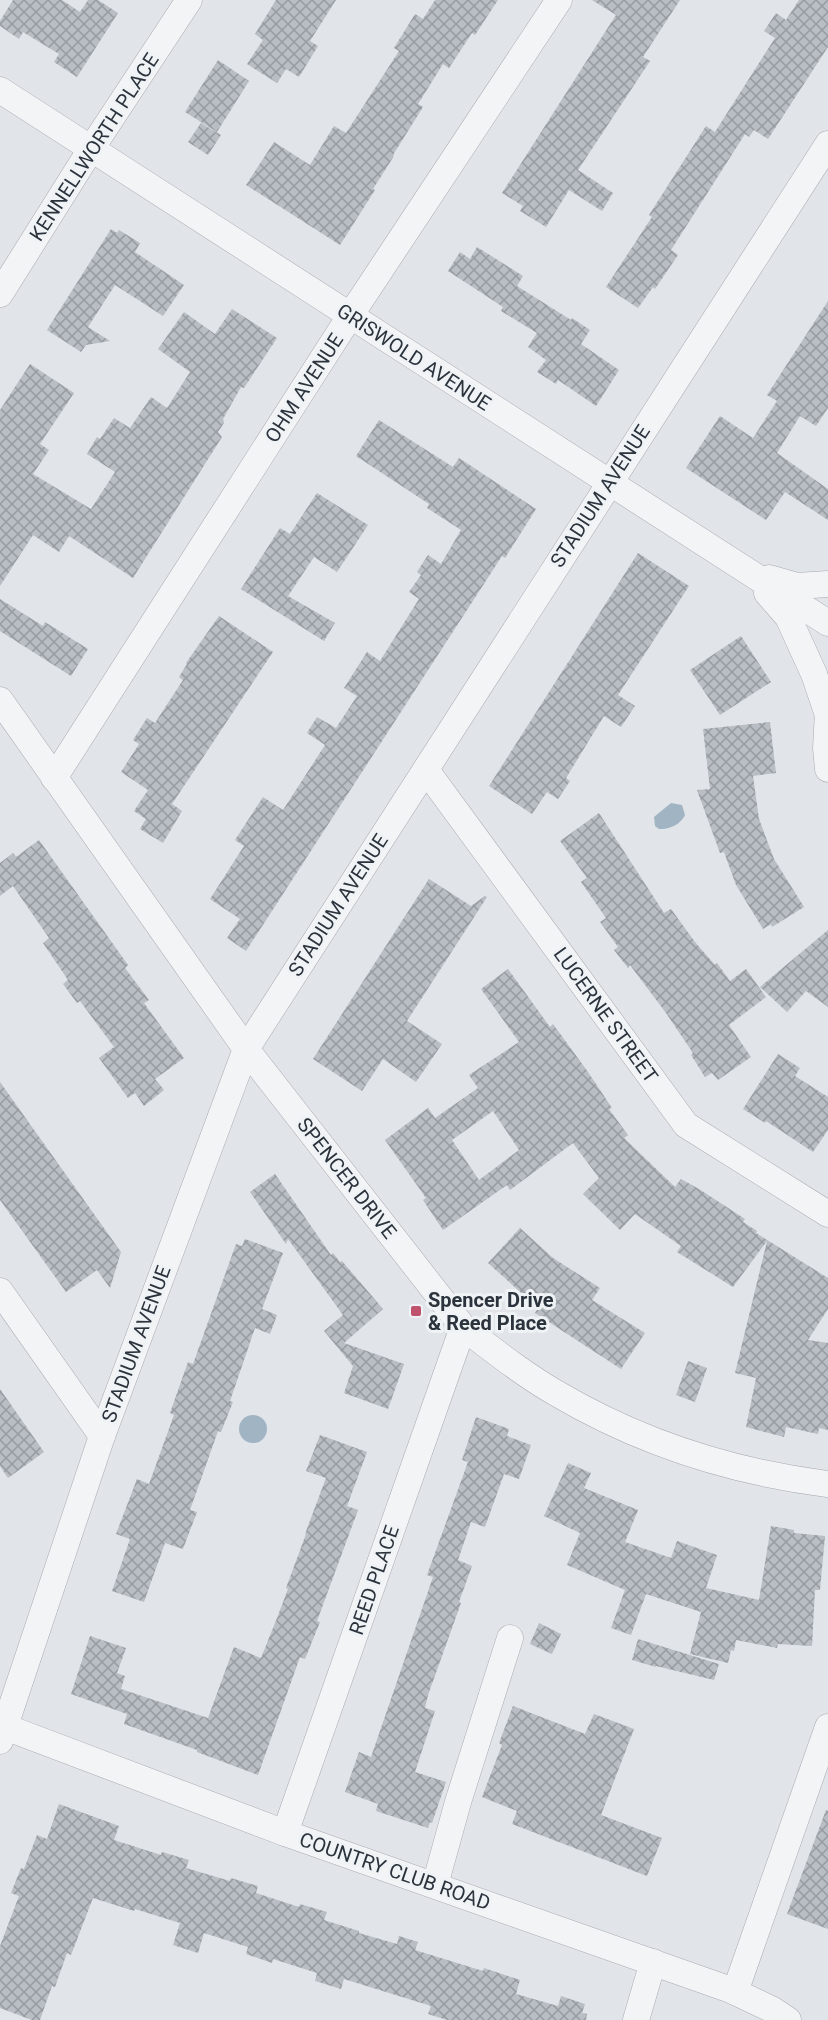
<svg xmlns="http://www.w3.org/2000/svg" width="828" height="2020" font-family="Roboto,sans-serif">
<defs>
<pattern id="building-cross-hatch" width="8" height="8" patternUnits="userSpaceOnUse" patternTransform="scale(1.5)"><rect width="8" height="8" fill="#b8bec4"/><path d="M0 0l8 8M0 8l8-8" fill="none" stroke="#969ba0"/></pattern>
</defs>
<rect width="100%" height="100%" fill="#e1e4e8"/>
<g fill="#a0b4c4">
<path d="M671,803L682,805L685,815C681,824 669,830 659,829L655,826L654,817Z"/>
<circle cx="253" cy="1429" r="14"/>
</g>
<g fill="url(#building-cross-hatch)" fill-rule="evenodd">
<path d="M13,0H62L80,12L88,0H98L118,13L77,77L54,62L59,54L23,32L19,39L0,26V21Z"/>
<path d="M276,0H336L310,41L318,46L299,77L286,69L277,83L247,64L263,40L255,34Z"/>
<path d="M435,0H498L475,35L472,33L449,68L443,64L418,104L423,107L393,155L394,156L373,189L375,190L340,245L246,185L274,142L310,165L334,126L346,133L399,51L394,48L415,14L423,19Z"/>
<path d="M592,0H680L643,57L650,61L578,170L613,193L602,211L569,190L546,227L520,211L523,206L502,193L616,15Z"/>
<path d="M799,0H828V47L768,139L754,130L749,137L745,134L671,250L678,255L655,289L653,287L638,308L606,287L652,217L649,215L706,126L715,132L775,38L764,31L776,13L786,20Z"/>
<path d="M218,60L249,81L217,132L185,112Z"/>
<path d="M201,123L221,135L208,155L188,142Z"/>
<path d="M111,229L117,233L119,230L140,243L135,252L184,285L163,316L115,285L88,327L110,341L86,345L81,352L47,330Z"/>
<path d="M477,247L523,276L517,286L571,320L572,318L590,330L581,344L619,370L596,406L558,380L556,384L537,372L546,360L528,347L537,333L501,311L503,307L448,271L460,252L470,259Z"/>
<path d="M828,301V408L816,426L800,416L777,453L828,489V520L785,492L766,520L686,468L720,416L753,438L777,401L767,395Z"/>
<path d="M232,309L277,338L244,388L241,387L223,419L224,423L218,432L222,437L133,578L69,536L59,552L33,535L0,586V410L30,364L74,393L40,444L49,450L33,474L91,509L115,472L87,454L97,437L100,439L114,418L130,428L151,397L167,408L190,372L158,349L184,312L215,334Z"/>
<path d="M379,420L453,467L459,458L536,509L505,558L502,556L246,951L227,938L240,919L210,899L244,846L235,840L263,797L283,810L325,745L307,733L317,717L336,728L357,696L344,688L367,652L380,661L419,599L409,592L421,575L417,572L428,555L441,564L461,530L427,508L429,504L356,456Z"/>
<path d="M317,493L368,525L337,572L314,557L288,596L335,623L324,641L241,589L280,528L290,534Z"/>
<path d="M638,553L689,586L618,695L635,706L621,727L604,716L566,778L570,781L558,799L547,792L532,814L489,786Z"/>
<path d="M0,599L43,626L45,622L88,649L71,676L0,631Z"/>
<path d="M219,616L273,652L172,804L182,811L163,843L140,829L146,819L134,811L148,790L121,772L139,744L133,740L147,718L155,723L183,680L179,677L187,664L186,663Z"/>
<path d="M741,636L771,682L720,715L690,670Z"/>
<path d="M770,722L776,773L753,776L759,819L774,859L804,907L772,927L771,924L763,929L736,885L724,852L720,853L697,790L710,789L703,729Z"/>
<path d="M599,813L664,913L671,909L695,942L715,965L717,963L730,981L746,969L766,997L729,1025L751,1057L718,1080L712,1073L705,1077L691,1055L693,1053L666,1013L630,965L628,968L614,950L618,947L600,922L606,918L581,882L587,878L560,841Z"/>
<path d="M39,840L128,965L125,968L149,1000L144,1003L184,1058L155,1079L164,1090L144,1106L135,1093L128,1098L99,1058L114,1047L80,1001L77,1003L63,984L68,980L43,943L49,938L13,886L0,896V863L13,853L16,857Z"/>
<path d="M429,879L471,906L485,896L487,897L407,1021L442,1044L416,1082L383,1059L362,1091L313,1059Z"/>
<path d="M828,930V1007L806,991L787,1012L760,987Z"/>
<path d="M508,969L550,1027L553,1024L588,1072L612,1108L609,1109L628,1135L624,1138L649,1162L675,1187L681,1179L699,1189L745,1219L743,1222L757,1231L756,1233L828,1278V1309L808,1340L828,1343V1430L819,1428L818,1434L786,1427L784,1437L746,1427L756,1378L735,1373L767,1241L733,1287L677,1252L681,1246L635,1214L620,1230L583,1194L599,1178L573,1143L510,1190L507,1185L443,1230L423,1200L426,1198L385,1140L428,1108L435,1118L478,1088L469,1075L519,1042L481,989ZM493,1111L519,1150L479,1180L452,1140Z"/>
<path d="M778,1054L800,1068L795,1076L828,1097V1130L813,1152L766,1121L765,1123L743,1109Z"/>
<path d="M0,1082L121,1252L110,1288L97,1270L66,1292L0,1200Z"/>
<path d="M275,1174L331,1255L333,1253L340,1262L342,1261L383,1309L344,1343L404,1364L388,1409L344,1393L353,1366L324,1331L343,1315L288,1239L286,1244L250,1192Z"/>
<path d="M520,1228L553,1258L600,1288L592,1300L645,1333L621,1369L535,1313L538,1308L488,1263Z"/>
<path d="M245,1239L283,1253L262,1309L277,1315L270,1334L255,1328L230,1401L233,1402L221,1432L218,1431L190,1510L197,1512L183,1549L165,1543L144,1602L112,1591L130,1539L116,1534L137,1479L149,1484L174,1415L170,1413L188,1362L193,1364L236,1244L242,1246Z"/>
<path d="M688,1361L707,1368L695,1402L676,1395Z"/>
<path d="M0,1389L44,1452L8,1478L0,1466Z"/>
<path d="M476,1417L509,1429L507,1436L531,1445L519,1479L504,1474L485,1527L471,1522L458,1560L472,1566L459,1602L461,1603L428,1695L425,1708L435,1711L415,1772L446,1782L432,1823L430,1822L428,1828L376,1811L378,1804L345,1792L359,1752L371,1757L433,1577L427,1575L468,1462L462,1460Z"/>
<path d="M320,1435L367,1452L347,1506L358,1510L317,1621L320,1622L305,1659L300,1657L258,1775L197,1752V1750L124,1724L127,1714L71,1694L90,1636L126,1648L117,1673L125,1676L121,1689L208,1718L234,1647L261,1658L277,1618L288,1589L286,1588L306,1534H305L326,1478L306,1471Z"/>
<path d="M568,1463L591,1473L584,1488L638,1510L625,1542L671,1558L677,1541L717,1555L706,1588L759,1600L771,1526L794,1530V1533L825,1536L820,1590H815L812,1646L778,1644L777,1648L736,1640L734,1651L731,1650L728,1663L690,1654L701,1612L646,1594L631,1635L611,1628L625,1590L567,1565L580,1533L544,1516Z"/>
<path d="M539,1623L561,1634L552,1654L530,1644Z"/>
<path d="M638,1639L719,1664L714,1680L656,1666V1667L632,1660Z"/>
<path d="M513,1706L585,1734L594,1714L634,1729L601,1815L662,1838L647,1876L512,1824L517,1811L482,1797L502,1745L499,1743Z"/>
<path d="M59,1804L119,1826L114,1840L161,1855L162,1852L189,1860L186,1868L230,1881L231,1878L258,1886L256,1893L299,1907L300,1904L327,1912L324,1920L359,1931V1933L397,1944L399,1936L418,1942L415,1950L483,1971L484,1968L520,1980L516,1994L558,2006L561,1996L585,2004L582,2013L587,2014L586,2020H447L428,2014L431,2006L344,1979L341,1989L315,1981L317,1973L273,1959L272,1963L246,1954L248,1947L204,1933L198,1953L173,1945L180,1923L135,1909L134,1911L93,1898L71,1955L67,1953L55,1987L52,1986L40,2020H32L0,2008V1946L19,1896L11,1893L21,1868L24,1869L37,1835L47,1839Z"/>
<path d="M826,1810L828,1811V1929L787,1914Z"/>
</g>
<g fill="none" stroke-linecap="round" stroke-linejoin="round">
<defs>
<g id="minor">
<path d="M0,90L828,623"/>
<path d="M0,294L91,149L189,0"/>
<path d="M769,578L797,586L828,584"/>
<path d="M767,593L788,617L814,674L828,715"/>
<path d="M0,700L246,1049L463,1327C493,1350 523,1374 556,1393C639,1442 732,1472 828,1484"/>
<path d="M828,712L826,748L828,769"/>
<path d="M426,770L686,1125L828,1214"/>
<path d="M54,778L350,316L559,0"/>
<path d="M0,1291L102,1436"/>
<path d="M0,1725L285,1833L731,1990L773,2010L788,2020"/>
<path d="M0,1741L102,1436L246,1049L828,144"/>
<path d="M285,1833L463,1327"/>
<path d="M435,1885L458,1802L510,1638"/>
<path d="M735,1992L828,1727"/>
<path d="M636,2020L653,1962"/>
</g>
</defs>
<use href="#minor" stroke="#a7abb1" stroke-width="27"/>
<use href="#minor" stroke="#f3f4f6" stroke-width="26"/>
</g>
<rect fill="#bf536d" stroke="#f0f3f5" stroke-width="2" x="410" y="1305" width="12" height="12" rx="3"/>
<g text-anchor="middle" stroke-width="6" stroke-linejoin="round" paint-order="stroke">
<g font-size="20" fill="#2b333d" stroke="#f0f3f5">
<text transform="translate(94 147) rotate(-57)" y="7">KENNELLWORTH PLACE</text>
<text transform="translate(414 357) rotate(33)" y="7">GRISWOLD AVENUE</text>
<text transform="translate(304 388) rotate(-57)" y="7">OHM AVENUE</text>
<text transform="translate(600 496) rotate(-57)" y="7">STADIUM AVENUE</text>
<text transform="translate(338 905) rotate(-57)" y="7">STADIUM AVENUE</text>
<text transform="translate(606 1015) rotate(54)" y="7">LUCERNE STREET</text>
<text transform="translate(347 1178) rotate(52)" y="7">SPENCER DRIVE</text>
<text transform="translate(136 1344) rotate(-70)" y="7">STADIUM AVENUE</text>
<text transform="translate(374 1580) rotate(-71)" y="7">REED PLACE</text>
<text transform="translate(395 1871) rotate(19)" y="7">COUNTRY CLUB ROAD</text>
</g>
<g font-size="20" font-weight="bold" fill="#2b333d" stroke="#f0f3f5" text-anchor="start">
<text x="428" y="1307">Spencer Drive<tspan x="428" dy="23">&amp; Reed Place</tspan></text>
</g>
</g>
</svg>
